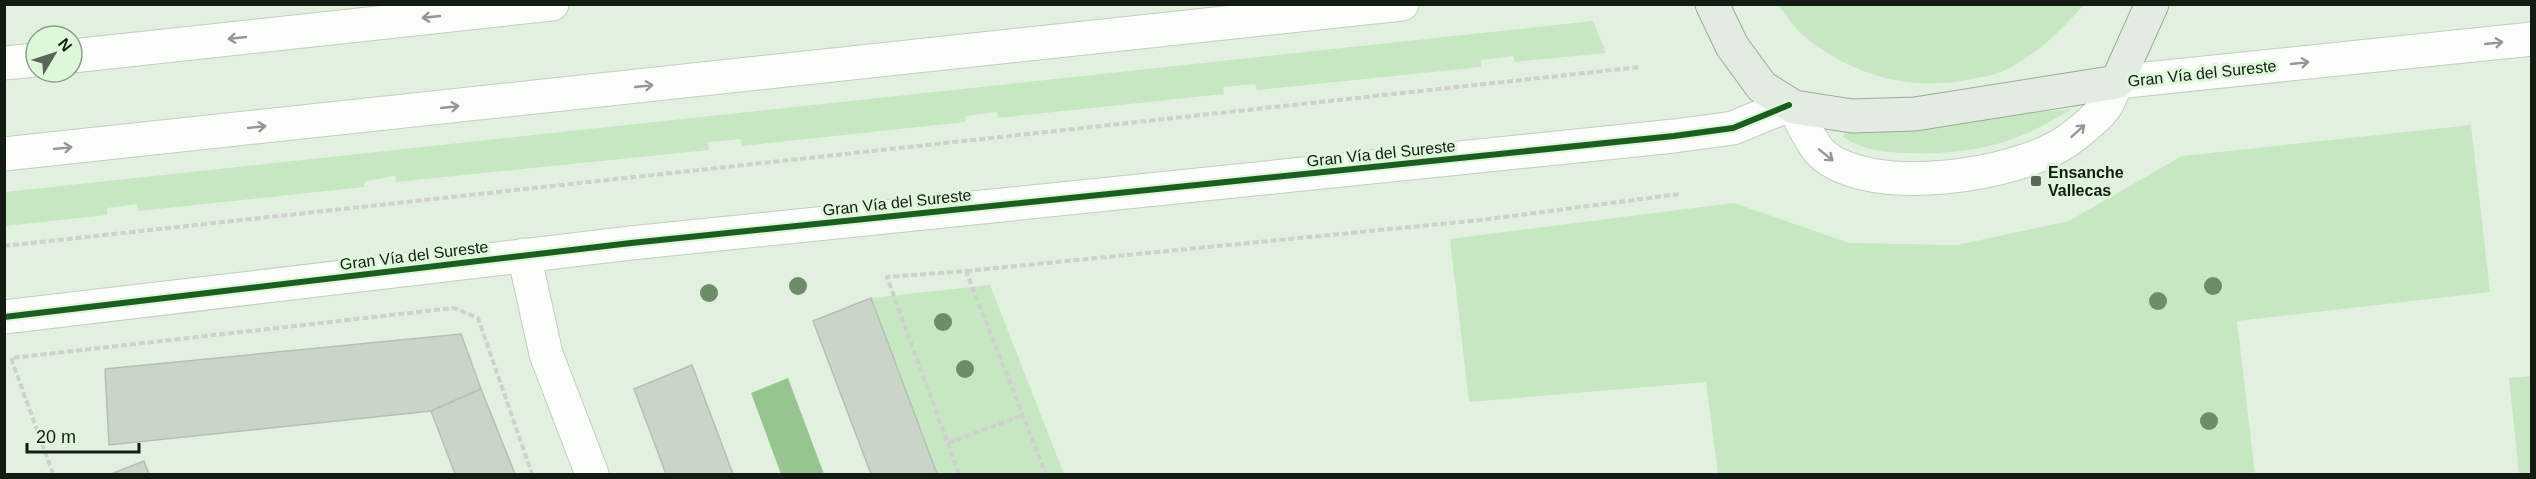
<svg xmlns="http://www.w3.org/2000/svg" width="2536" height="479" font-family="Arial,sans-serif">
<rect width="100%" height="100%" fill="#e2f0e0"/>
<g fill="#c6e7c2">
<path d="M1778,5H2084C2060,31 2032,60 1998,73C1990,76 1980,77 1972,79C1910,92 1853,76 1804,36C1794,28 1786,15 1778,5Z"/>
<path d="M1593,21L1606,53L1515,62L1513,56L1481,60V67L1257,90L1255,84L1223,87L1224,94L998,118L997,112L966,116L965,122L742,146L741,139L708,142L709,150L396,182L395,176L365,181L364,187L139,211L137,204L107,208V215L5,226V192Z"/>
<path d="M2073,109C2058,117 2043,126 2028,133C1989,150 1947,155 1905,153C1882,152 1862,150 1843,137L1845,131L1853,130Z"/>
<path d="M2471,125L2490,292L2237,321L2255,474H1718L1706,382L1469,402L1450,239L1734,203L1849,243L1957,245L2069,221L2182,156Z"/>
<path d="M990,285L1064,474H937L871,298Z"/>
<path d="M2531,376V474H2519L2509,378Z"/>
</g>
<path fill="#97c590" d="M788,378L824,474H781L751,393Z"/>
<g fill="#cad5c9" stroke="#b5c0b3" stroke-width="1.5">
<path d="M871,298L937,474H871L813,321Z"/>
<path d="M461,334L481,389L431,411L109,445L105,369Z"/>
<path d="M692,365L733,474H666L634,389Z"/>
<path d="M481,389L515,474H455L431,411Z"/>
<path d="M144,461L149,474H111Z"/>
</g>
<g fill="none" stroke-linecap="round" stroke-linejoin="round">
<defs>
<g id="minor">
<path d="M72,56L552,4"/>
<path d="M4,63L36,60"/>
<path d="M1794,107C1801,120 1812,145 1822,154C1872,198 2016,176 2067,141C2077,134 2098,117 2105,107C2110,100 2113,90 2117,82L2532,39"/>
<path d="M4,154L1402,4"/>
<path d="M524,255L546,354L592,474"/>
<path d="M4,317L631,243L1674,136L1733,128L1789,105"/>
</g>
<path id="major" d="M1712,4L1732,46L1762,87L1794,107L1852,116L1915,114L2117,82L2152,4"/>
</defs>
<use href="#minor" stroke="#c3cdc1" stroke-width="35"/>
<use href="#major" stroke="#9bac98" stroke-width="35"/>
<g stroke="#ced1cd" stroke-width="4" stroke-dasharray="6 3" stroke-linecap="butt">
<path d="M4,246L1640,67"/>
<path d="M966,271L1481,220L1680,194"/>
<path d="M948,443L1023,415"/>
<path d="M53,474L11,358L454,308L478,318L532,474"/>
<path d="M959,474L887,277L966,271L1046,474"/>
</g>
<use href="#minor" stroke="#fbfdfa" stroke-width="33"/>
<use href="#major" stroke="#e3ebe2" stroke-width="33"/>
<defs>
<path id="cycleway" d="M4,317L631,243L1674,136L1733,128L1789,105"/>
</defs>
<use href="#cycleway" stroke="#def6da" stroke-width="10"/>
<use href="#cycleway" stroke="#1b5e20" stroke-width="6"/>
</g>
<g fill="#6e8c6a">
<circle cx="798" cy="286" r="9"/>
<circle cx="2213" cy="286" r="9"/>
<circle cx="709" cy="293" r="9"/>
<circle cx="2158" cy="301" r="9"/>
<circle cx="943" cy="322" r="9"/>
<circle cx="965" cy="369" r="9"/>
<circle cx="2209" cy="421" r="9"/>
</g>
<defs><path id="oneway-shaft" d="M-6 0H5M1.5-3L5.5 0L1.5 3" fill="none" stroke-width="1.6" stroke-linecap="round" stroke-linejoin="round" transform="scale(1.5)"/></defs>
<g stroke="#939892">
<use href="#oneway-shaft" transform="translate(431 17) rotate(174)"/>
<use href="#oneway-shaft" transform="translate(237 38) rotate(174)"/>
<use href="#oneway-shaft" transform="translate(2494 43) rotate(-6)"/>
<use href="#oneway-shaft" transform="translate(2300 63) rotate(-6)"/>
<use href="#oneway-shaft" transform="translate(644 86) rotate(-6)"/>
<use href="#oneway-shaft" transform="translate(450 107) rotate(-6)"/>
<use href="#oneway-shaft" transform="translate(257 127) rotate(-6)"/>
<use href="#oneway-shaft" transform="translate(2078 131) rotate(-42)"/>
<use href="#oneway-shaft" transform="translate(63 148) rotate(-6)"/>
<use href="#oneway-shaft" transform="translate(1826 155) rotate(39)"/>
</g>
<rect fill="#5b665a" stroke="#def6da" stroke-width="2" x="2030" y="175" width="12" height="12" rx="3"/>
<g text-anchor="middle" stroke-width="6" stroke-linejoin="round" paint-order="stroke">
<g font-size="16" fill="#131c12" stroke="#def6da">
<text transform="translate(2202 73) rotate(-6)" y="6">Gran Vía del Sureste</text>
<text transform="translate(1381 153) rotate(-6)" y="6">Gran Vía del Sureste</text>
<text transform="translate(897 202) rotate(-6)" y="6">Gran Vía del Sureste</text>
<text transform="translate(414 255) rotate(-7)" y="6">Gran Vía del Sureste</text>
</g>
<g font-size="16" font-weight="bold" fill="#131c12" stroke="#def6da" text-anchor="start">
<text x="2048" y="178">Ensanche<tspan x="2048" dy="18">Vallecas</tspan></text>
</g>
</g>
<rect width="2536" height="479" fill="none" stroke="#131c12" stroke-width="12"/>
<g transform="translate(54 54) rotate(51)"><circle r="28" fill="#def6da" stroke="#8d9f8a" stroke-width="1.5"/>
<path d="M0-4.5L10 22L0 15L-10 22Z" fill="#5b665a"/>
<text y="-9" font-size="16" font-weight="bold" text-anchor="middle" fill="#131c12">N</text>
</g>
<path d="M27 443v9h112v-9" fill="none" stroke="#131c12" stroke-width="3"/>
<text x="36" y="443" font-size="18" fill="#131c12" stroke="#def6da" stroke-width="4.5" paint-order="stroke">20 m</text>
</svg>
